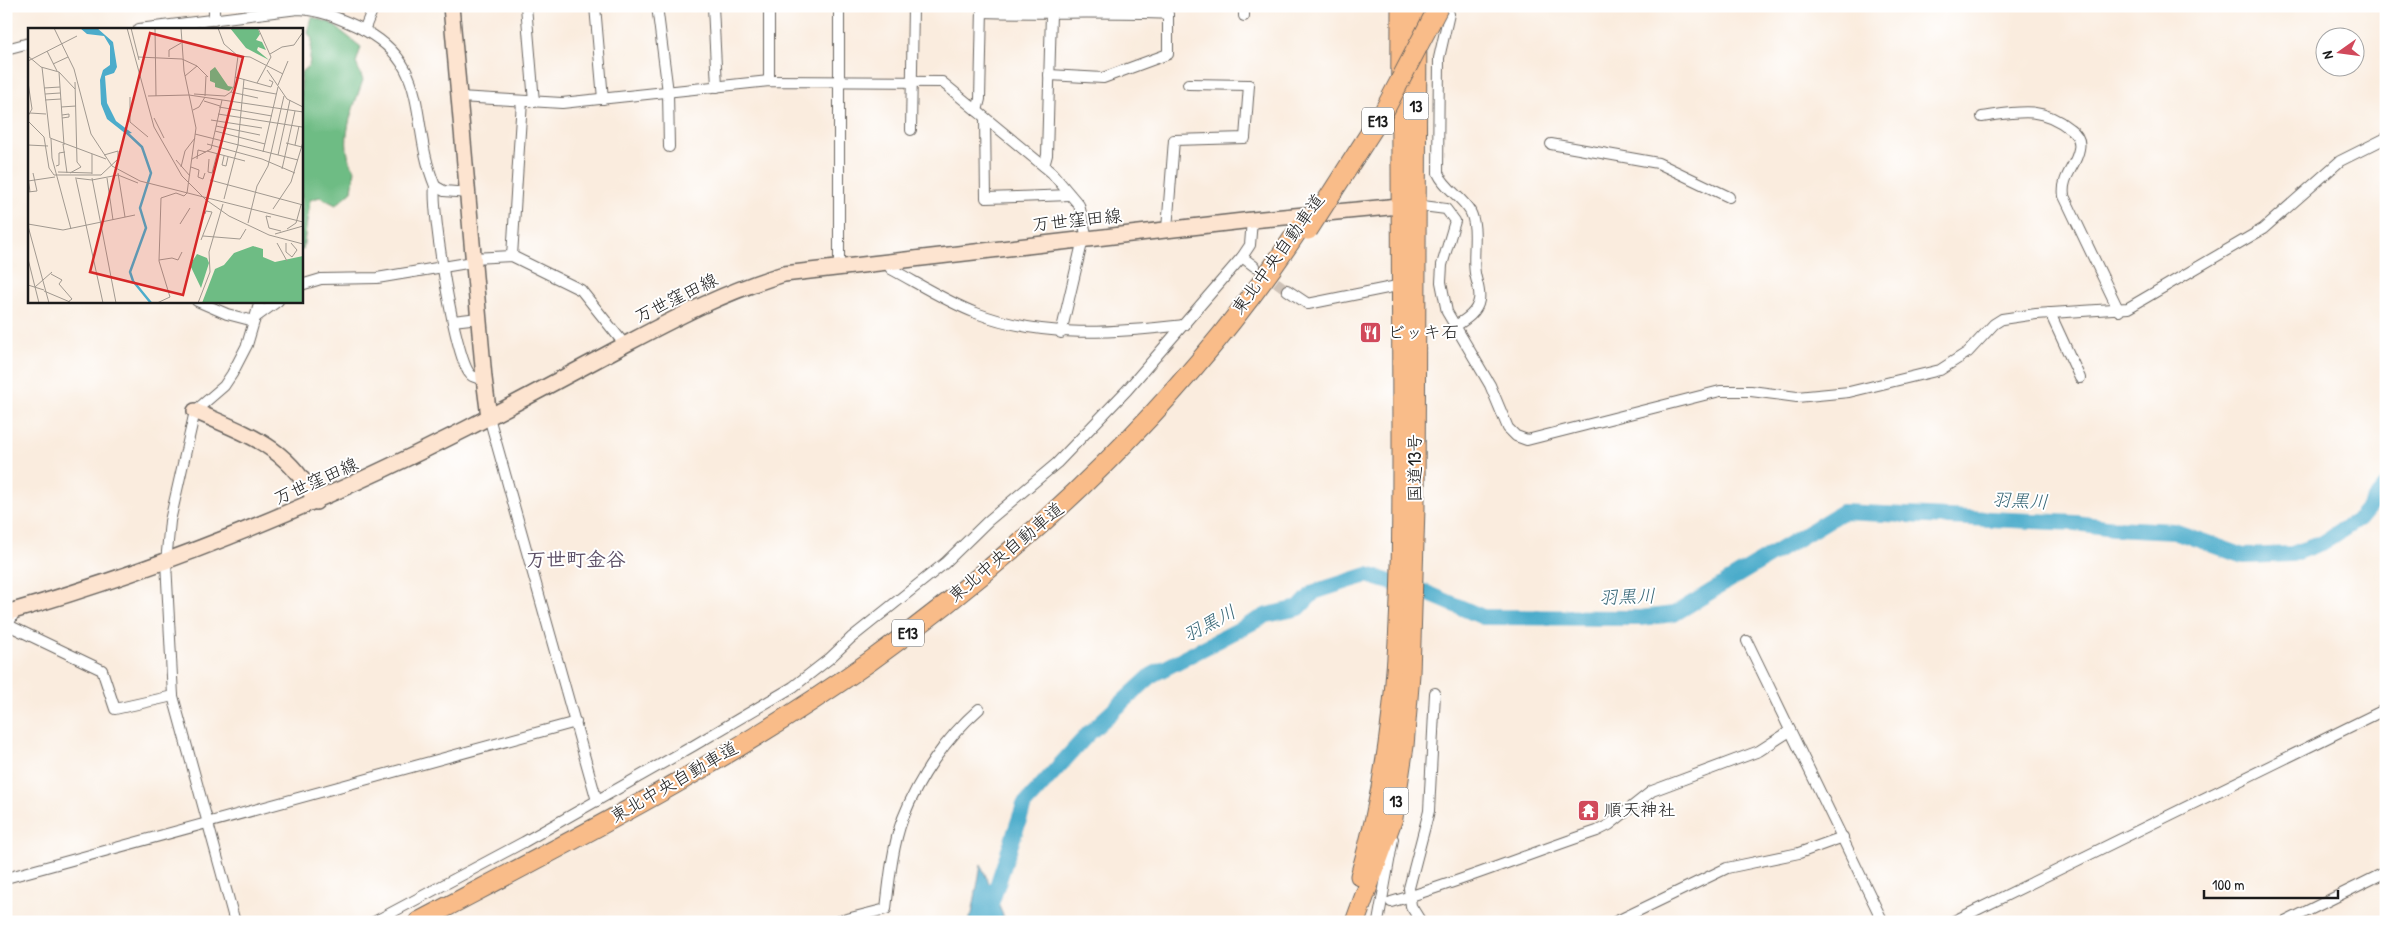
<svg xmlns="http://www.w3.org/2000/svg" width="2392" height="928" font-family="'Patrick Hand','Klee One',sans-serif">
<rect width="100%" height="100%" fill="#fff"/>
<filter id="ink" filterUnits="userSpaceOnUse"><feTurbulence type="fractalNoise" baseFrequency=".02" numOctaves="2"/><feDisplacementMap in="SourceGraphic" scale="10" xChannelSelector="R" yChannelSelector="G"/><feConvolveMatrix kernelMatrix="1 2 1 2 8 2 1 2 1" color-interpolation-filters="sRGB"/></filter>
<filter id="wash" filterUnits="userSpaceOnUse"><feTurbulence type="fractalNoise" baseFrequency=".0096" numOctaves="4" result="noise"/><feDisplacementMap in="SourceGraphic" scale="20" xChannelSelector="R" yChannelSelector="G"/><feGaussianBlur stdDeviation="1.12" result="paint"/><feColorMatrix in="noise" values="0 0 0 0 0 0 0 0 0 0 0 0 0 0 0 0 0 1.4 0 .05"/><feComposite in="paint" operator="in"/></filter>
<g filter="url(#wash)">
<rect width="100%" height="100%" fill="#faecde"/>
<path fill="#6ebc84" stroke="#456c50" d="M312,17L331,23L361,47L356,63L363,80C354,107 336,144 355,170L352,191L336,205L320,197L310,200L303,250H301V72L309,66L312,39L308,33Z"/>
<path fill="#4caccb" stroke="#346474" d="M981,865L1006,922H968L972,914Z"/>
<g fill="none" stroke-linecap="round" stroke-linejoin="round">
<path stroke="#4caccb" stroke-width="16" d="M985,922L1024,805L1088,734L1152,675L1267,615L1299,608L1314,592L1367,575L1427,593L1483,617L1640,618L1674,614L1842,512L2076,523L2114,528L2174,531L2244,556L2292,554L2322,543L2359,519L2386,487"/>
</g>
</g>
<g filter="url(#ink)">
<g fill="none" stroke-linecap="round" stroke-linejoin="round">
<path stroke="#cec2b7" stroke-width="10" stroke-dasharray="10 5" stroke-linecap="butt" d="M1264,273L1287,290"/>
<defs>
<g id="street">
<path d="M214,6V20"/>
<path d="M526,6L534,102"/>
<path d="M595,6L603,99"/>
<path d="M657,6L668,92L669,147"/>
<path d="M713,6L717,87"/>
<path d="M1446,6L1449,14L1439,58L1438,173C1445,189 1461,196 1470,211C1479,228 1472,254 1475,273C1476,281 1481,291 1479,300C1477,313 1465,320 1454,327"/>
<path d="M982,12C1044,14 1106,11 1168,14V54L1103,78L1049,75"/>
<path d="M1244,16V6"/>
<path d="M139,29L298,9C320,10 336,17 356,26C434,62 408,121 435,186C431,210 455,358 470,374C473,378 479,378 484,378"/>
<path d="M364,30L374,6"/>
<path d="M6,49L29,43"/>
<path d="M769,81V6"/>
<path d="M459,97L562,103L769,81L942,82L1052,173L1079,205L1087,238"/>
<path d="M977,111L980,99L982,8"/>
<path d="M1982,117C2017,112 2041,105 2070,129C2077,134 2081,140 2079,149C2076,167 2061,176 2064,196L2119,311"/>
<path d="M985,118L986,198L1070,195"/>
<path d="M911,130L913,6"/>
<path d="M1551,144L1658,163L1729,197"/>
<path d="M1044,166L1047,155L1051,14"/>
<path d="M435,186L444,191L468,193"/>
<path d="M1415,205L1446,209L1455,221L1442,265L1441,282L1447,312L1490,385L1508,428L1516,436L1527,440L1720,391H1751L1797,397L1849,392L1940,370L1968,352L1994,324L2002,319L2036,314L2128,308L2263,229L2340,161L2386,138"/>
<path d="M1167,229L1174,140L1245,138L1249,85L1188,84"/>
<path d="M512,256L522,101"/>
<path d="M1242,257L1254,266"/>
<path d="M473,258L512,256L581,290L625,345"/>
<path d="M885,260L891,269C919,284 947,302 976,313C1045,339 1113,333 1185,325"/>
<path d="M839,266V6"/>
<path d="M301,285L321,279L377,278L473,262"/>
<path d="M1287,290L1308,304L1402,285"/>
<path d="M197,301L227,314L254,321"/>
<path d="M2050,313L2080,378"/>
<path d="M256,317L278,301"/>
<path d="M453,321L479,318"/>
<path d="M1061,333L1083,239"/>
<path d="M489,417L597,801"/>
<path d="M15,611L8,625L102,670L115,709L173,696"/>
<path d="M1747,641L1883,922"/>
<path d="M6,878L576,722"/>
<path d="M1391,902C1461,882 1528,854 1597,831L1609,825L1652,791L1759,751L1790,731"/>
<path d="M235,922L173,696L166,562L170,521L195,411L224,386L232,374L247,345L260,301"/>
<path d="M374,922L524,842L693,746L793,687L829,659L851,638L945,563L988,521L1057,463L1127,390L1242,257L1250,245L1252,220"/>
<path d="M835,922L886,909C889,882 893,843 903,818C919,777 946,738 979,709"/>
<path d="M1378,922L1393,839"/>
<path d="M1421,922L1411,906L1409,888L1429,811L1435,693"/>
<path d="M1615,922L1727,868L1799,853L1843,837"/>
<path d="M1952,922L2386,709"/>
<path d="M2285,922L2386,872"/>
</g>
<g id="secondary">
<path d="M451,6L484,378L489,417"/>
<path d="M195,411C248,435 288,446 316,502"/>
<path d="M6,613C167,567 317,505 466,429C520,401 574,372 628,343C681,315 727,291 784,274L1252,220L1410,205"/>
</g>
<g id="highway">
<path d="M1360,876C1403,732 1402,581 1402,432C1402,290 1400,148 1401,6"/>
<path d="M418,922C571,841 728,762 869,662C1035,543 1188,397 1301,226"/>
<path d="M1355,922L1393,818L1404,746L1410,674L1415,508L1417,6"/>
</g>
</defs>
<use href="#street" stroke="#6a6560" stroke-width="12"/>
<use href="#secondary" stroke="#6a6560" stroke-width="18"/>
<use href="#highway" stroke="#6a6560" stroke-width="21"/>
<use href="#street" stroke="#fff" stroke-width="10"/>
<use href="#secondary" stroke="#fde4d0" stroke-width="15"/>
<use href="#highway" stroke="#f9bc89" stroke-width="19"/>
<defs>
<path id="highway-bridge" d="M1308,230L1383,113L1439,6"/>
</defs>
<use href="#highway-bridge" stroke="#6a6560" stroke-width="21" stroke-linecap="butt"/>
<use href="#highway-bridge" stroke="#f9bc89" stroke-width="19"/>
</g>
</g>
<defs>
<symbol id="restaurant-square" viewBox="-11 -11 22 22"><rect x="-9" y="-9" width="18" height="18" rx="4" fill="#d1495b" stroke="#fff"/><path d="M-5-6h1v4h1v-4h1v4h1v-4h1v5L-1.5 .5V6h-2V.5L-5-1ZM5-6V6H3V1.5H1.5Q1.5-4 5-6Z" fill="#fff"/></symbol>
<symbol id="temple-square" viewBox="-11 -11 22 22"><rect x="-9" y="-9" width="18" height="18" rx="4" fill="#d1495b" stroke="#fff"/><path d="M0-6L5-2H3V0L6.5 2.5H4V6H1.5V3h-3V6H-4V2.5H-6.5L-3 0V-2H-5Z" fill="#fff"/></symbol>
</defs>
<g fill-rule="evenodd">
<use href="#restaurant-square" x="1358" y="320" width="25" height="25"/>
<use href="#temple-square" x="1576" y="798" width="25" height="25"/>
</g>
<g text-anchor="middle" stroke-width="4" stroke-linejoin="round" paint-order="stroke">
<g fill="#fff" stroke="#606060" stroke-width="1">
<rect x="1403.5" y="92.5" width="25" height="27" rx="4"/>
<rect x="1362" y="107.5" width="32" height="27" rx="4"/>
<rect x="892" y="619.5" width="32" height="27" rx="4"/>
<rect x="1383.5" y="787.5" width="25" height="27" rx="4"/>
</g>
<g font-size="16" font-weight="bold" fill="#1c1c1c">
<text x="1416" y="112">13</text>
<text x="1378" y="127">E13</text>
<text x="908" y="639">E13</text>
<text x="1396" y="807">13</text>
</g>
<g font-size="18" fill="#1c1c1c" stroke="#fff">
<text transform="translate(1077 220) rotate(-6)" y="6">万世窪田線</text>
<text transform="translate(1278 254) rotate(-54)" y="6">東北中央自動車道</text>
<text transform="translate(676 298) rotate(-26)" y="6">万世窪田線</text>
<text transform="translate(1415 468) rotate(-90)" y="6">国道13号</text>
<text transform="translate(316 481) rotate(-24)" y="6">万世窪田線</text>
<text transform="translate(1006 552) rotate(-40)" y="6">東北中央自動車道</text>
<text transform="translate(674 782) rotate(-30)" y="6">東北中央自動車道</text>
</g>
<g font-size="18" fill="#1c1c1c" stroke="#fff" text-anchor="start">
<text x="1387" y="338">ビッキ石</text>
<text x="1604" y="816">順天神社</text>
</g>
<g font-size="19" font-style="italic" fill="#346474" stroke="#fff">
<text transform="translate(2020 500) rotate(3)" y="7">羽黒川</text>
<text transform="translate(1627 596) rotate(-2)" y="7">羽黒川</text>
<text transform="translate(1209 623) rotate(-28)" y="7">羽黒川</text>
</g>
<g font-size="20" font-weight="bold" fill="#5d5067" stroke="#fff">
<text x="576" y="566">万世町金谷</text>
</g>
</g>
<g transform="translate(28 28)">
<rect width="275" height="275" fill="#faecde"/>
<path d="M202,0L230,1L232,6L228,12L234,14L238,22L230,19L229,22L241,32L218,20ZM187,39L200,58L205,59L201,63L187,59V55L182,53V43ZM225,218L235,221V229L247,234L275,228V275H174L187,241L196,237L206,225ZM169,226L179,230L181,235L173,260L162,237Z" fill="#6ebc84"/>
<path d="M52,0H69L85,14L89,39L86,45L77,48L79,75L88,93L104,105L98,106L79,91L73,76L72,52L75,42L82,37V18L76,8L59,6Z" fill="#4caccb"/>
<path fill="none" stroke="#4caccb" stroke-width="2.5" d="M98,104L114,119L123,145L112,180L118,200L102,244L105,253L123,275"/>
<path fill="none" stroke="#a19990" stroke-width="1" d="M26,0L46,41L63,106L84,138L112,153L275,194M99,0L126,99L154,148L177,171L201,188L241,207L275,216M103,0L111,32M127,0L128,68M153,0L156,43L168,100L159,165M190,0L196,16L210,28L222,29L255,46M19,23L29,43M242,26L254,19L266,17L275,4M0,28L13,39L31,44L47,61M110,29L154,31L169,38L180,49M141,29V22L153,15M0,33L49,8M25,36L40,29M14,39L22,110M239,42L259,71L275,79M31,44L36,117M157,48L169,38M207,49L243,59L245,54L241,52M0,54L4,81L0,88M229,55L243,29L230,0M250,57L260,33M16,60L32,59M215,60L248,66M203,64L230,70M17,66L32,65M166,66L197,68L203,64L206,58L210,28M120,68L161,67L275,84M177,68L178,48M102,69V94L120,109M17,72L33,71M176,73L192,78M33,79L48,78M191,79L244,88M165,82L171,79L177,69M2,85L18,86M190,86L274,99M34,87L41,86V89L34,90M126,90L136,110M183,92L234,100M0,93L16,109L21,140L26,147H73L90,131V123L76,127M188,98L232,107M187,103L237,116M167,106L270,132M22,110L78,131M23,111L24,130L43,201M258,115L274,119M35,116L39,145M179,116L234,131L267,145M0,117L20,118M267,117L271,98M179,123L217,133M235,124L250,59M250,127L262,72M196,128L194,137L198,138L200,129M164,131L183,121L194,72M169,131L170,122L178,124M181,131L180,144L184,145L189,126M148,132L162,148M28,138L31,137V125L37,124M153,139L157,123L167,110M163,139L171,142L170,149L175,151L177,145M254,141L267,83M30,144L64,145M42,145L53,139L49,134L47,54M90,145L97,189M64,146V126M0,148L2,164M47,150L64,152M64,150L88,275M79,150L85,192M48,151L75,275M64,152L90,147L110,155M182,152L275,177M0,153L27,149M0,164L9,163L5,145M196,171L210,117L216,51M245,181L263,154L275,114M243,189L238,188L241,200L253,203M220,195L229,158L240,138L256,68M0,196L35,202L107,187M152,196L162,180M0,198L21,275M259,201L268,195L273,177M247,206L275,198M175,208L212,211L218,201M173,212L184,184L178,183L177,186M249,215L259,233M258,215V224L264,229L269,222L263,215M0,231L11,275M131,232L144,230L150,232L154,224M23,246L34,252L31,256L44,271L40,274M0,257L16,262M7,259L24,244M16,263L42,274M129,275L142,269L131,233L133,170L148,165L156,168L159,165M170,275L182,244L181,224L195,176"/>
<path fill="#d62828" fill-opacity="0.15" stroke="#d62828" stroke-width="2.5" d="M122,5L215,29L155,267L62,244Z"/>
<rect width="275" height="275" fill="none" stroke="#1c1c1c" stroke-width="2.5"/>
</g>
<rect width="2392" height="928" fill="none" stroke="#fff" stroke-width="25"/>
<g transform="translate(2340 52) rotate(256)"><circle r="24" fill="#ffffff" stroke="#a4a4a4"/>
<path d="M0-4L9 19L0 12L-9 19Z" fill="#d1495b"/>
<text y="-8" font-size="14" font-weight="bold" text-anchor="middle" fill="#1c1c1c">N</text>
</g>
<path d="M2204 890v8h134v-8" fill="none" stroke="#1c1c1c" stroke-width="2.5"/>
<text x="2212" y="890" font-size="15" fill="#1c1c1c" stroke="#ffffff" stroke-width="4" paint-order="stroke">100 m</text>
</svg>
